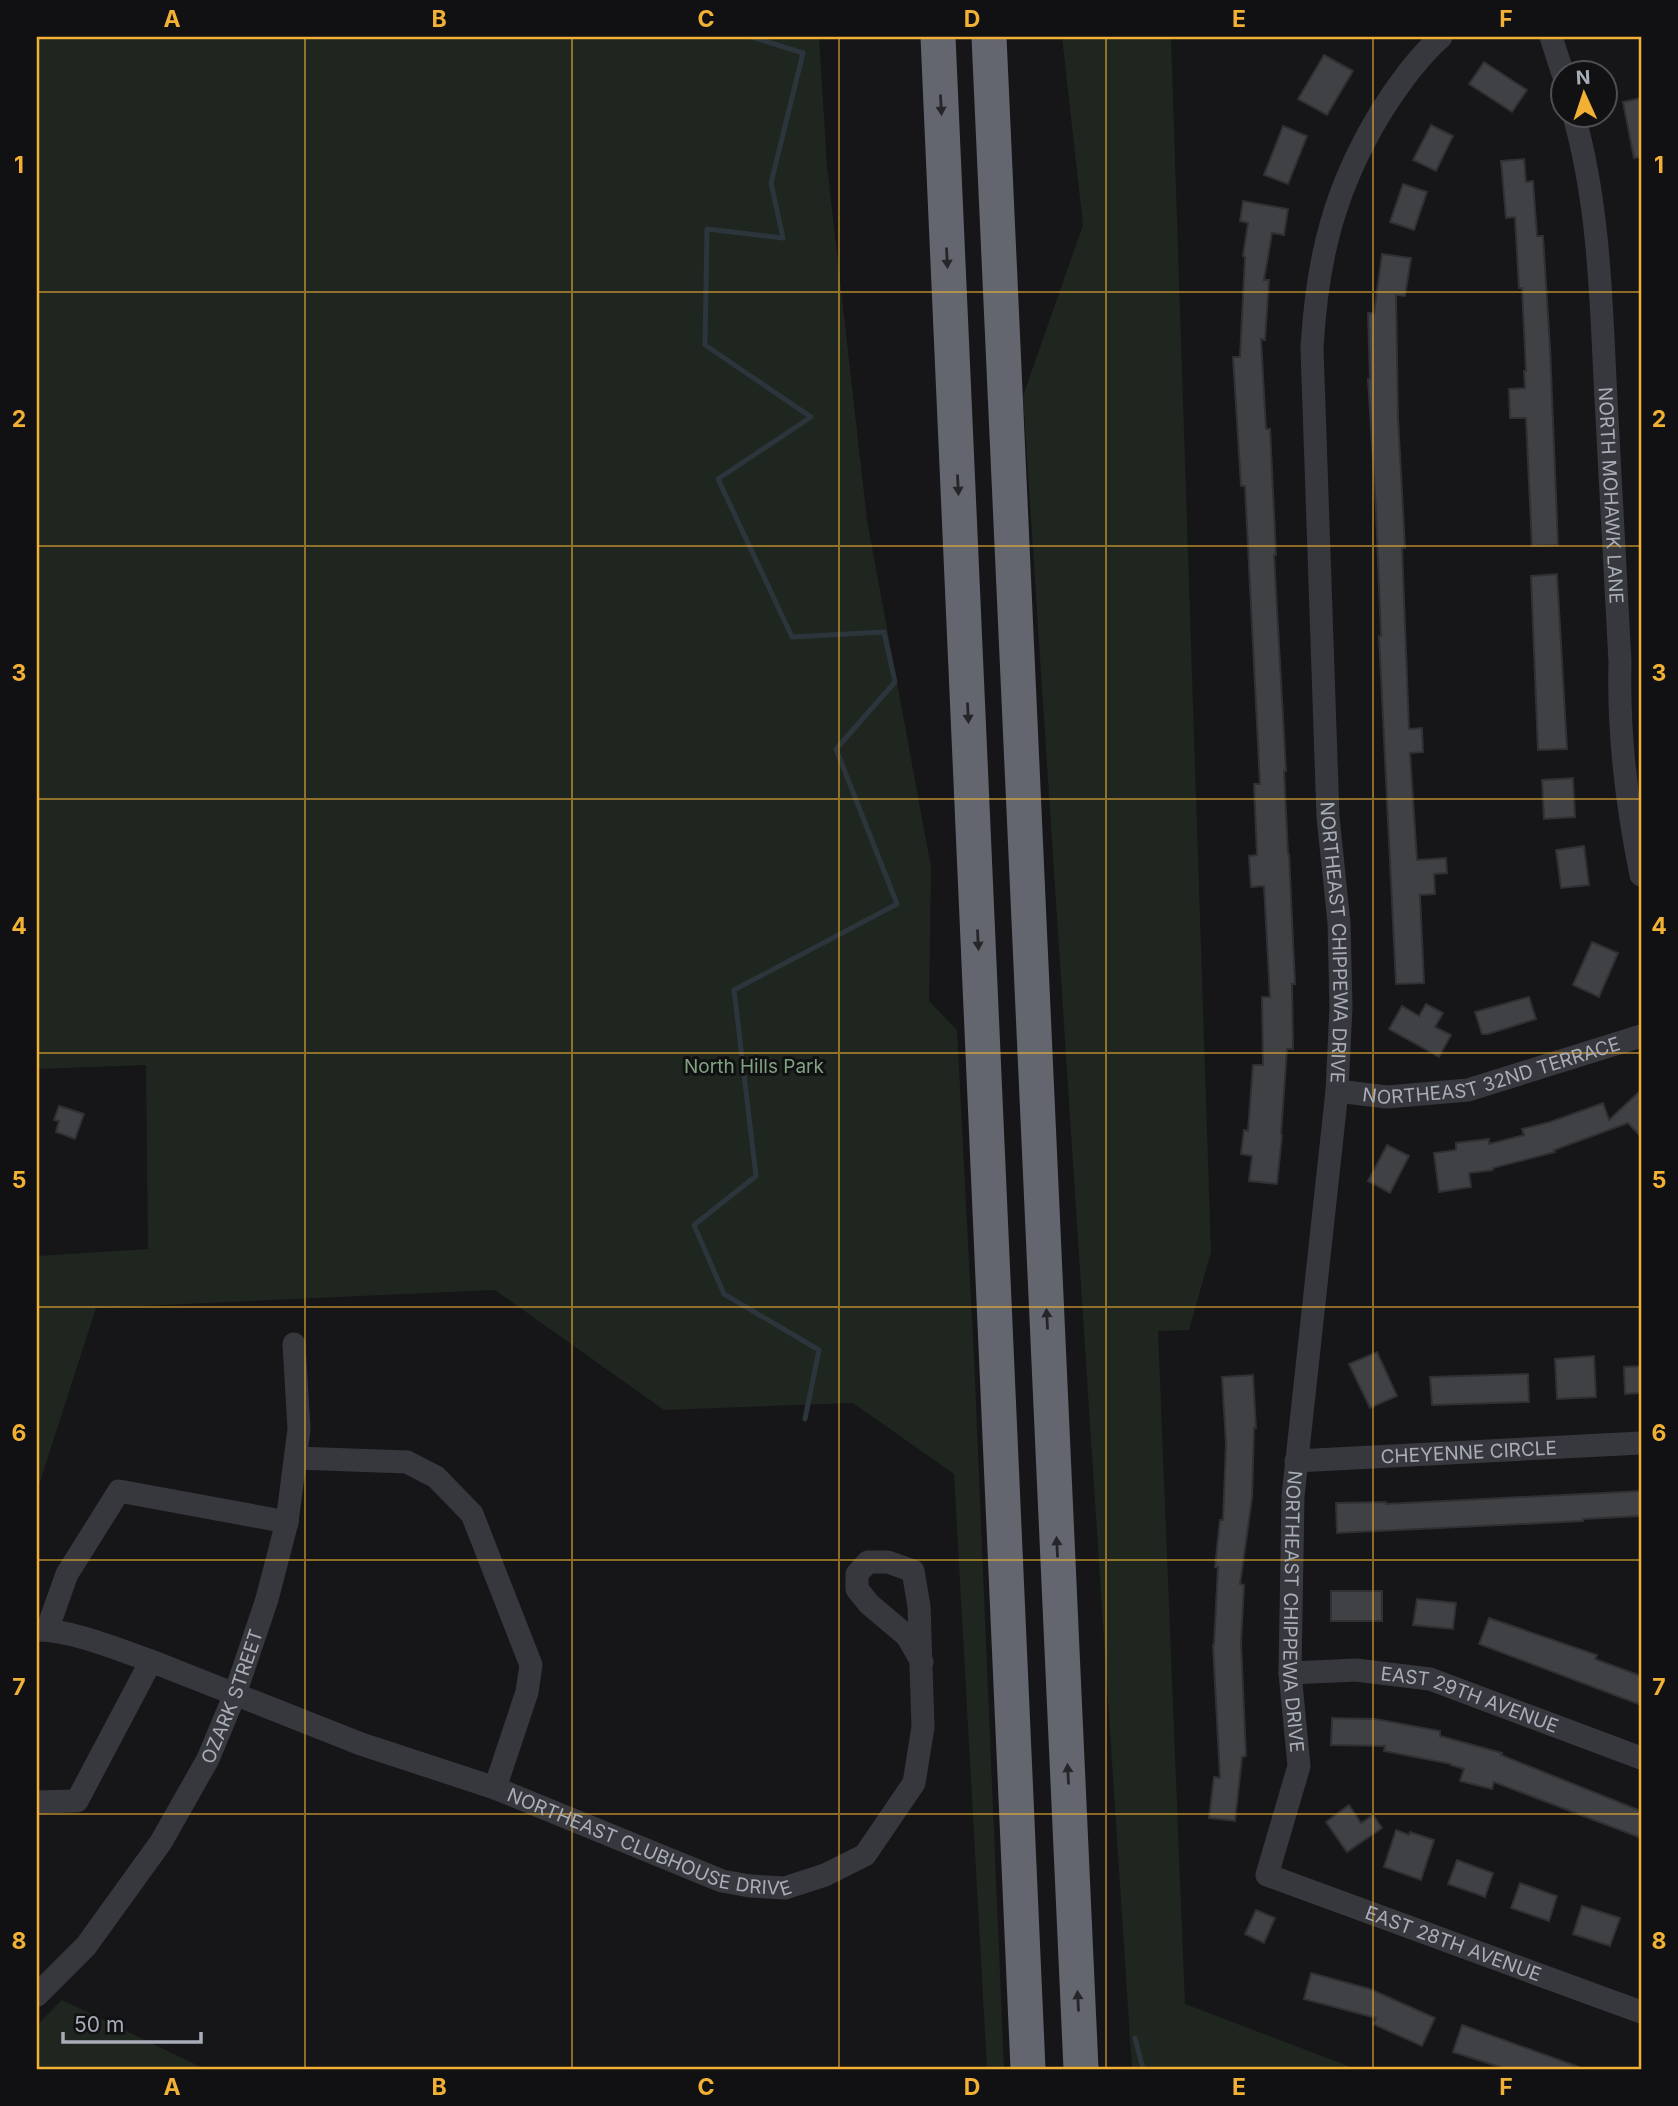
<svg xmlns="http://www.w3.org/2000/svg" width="1678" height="2106" font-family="Inter,sans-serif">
<rect width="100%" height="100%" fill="#161618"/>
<g fill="#1e261f">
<path d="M37,37H819L827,165L867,520L931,867L929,1001L957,1030L974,1358L1004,2069H987L954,1474L853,1403L664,1410L495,1290L96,1308L37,1491V1256L148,1249L146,1065L37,1069Z"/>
<path d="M1062,37H1171L1211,1252L1189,1330L1158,1331L1185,2004L1356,2069H1132L1023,396L1083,225Z"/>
<path d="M62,2000L205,2069H37V2025Z"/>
</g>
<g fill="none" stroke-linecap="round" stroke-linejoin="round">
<g stroke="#2c353c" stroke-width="5">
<path d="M752,37L803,53L771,183L783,238L707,229L705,345L811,417L718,479L792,637L884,632L895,682L836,749L897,904L734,990L756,1176L694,1225L724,1294L819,1350L805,1419"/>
<path d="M1135,2038L1143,2069"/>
</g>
</g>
<g fill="#404145" stroke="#303034" stroke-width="2">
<path d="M1324,55L1353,71L1327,115L1298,99Z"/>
<path d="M1484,62L1527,90L1512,112L1469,84Z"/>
<path d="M1641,98V157L1634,158L1623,102Z"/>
<path d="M1431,125L1453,136L1436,171L1413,160Z"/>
<path d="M1283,126L1307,136L1288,184L1264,175Z"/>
<path d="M1524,159L1526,182L1533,181L1537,236H1543L1550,348L1558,545L1532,546L1526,418H1510L1509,389L1525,388L1524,371H1526L1522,288H1519L1515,217L1506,218L1501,161Z"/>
<path d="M1403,184L1427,192L1414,230L1390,222Z"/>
<path d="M1243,201L1288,209L1284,235L1272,233L1264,280H1269L1265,340L1261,339L1266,429H1270L1276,555H1274L1286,771H1284L1288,854H1289L1295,984H1292L1293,1049H1287L1281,1134L1282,1135L1277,1184L1249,1181L1252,1156L1241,1154L1244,1130L1248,1131L1253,1065H1263L1262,997H1270L1264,886L1251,887L1249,856L1257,855L1254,784H1260L1245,486H1241L1233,357H1240L1245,257L1243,256L1248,223L1240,221Z"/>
<path d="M1382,254L1411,258L1405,296L1396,295L1398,418L1405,548H1402L1409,729L1422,728L1423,752L1410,753L1412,784L1417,860L1446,858L1447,873L1434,874L1435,894L1420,895L1424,983L1396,984L1379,636H1381L1376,510L1368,379H1370L1368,313H1374Z"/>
<path d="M1557,574L1567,749L1538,750L1531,576Z"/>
<path d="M1573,778L1575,817L1544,819L1542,780Z"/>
<path d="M1584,846L1589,885L1561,888L1556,850Z"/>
<path d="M1592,942L1618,953L1599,997L1573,985Z"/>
<path d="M1529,997L1536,1019L1488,1034H1482L1475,1012Z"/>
<path d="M1426,1004L1443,1013L1435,1027L1451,1035L1439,1057L1389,1029L1402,1006L1419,1016Z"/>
<path d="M1641,1090V1137L1628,1123L1554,1150L1555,1152L1493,1168V1170L1469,1173L1471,1187L1439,1192L1434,1153L1456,1150V1143L1489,1139V1144L1524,1135L1522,1129L1550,1122L1603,1103L1609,1120Z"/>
<path d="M59,1106L84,1114L75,1139L56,1132L59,1121L54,1120Z"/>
<path d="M1387,1145L1409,1156L1390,1193L1368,1181Z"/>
<path d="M1377,1352L1397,1396L1370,1408L1349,1364Z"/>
<path d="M1594,1356L1596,1397L1557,1399L1555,1359Z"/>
<path d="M1641,1366V1393L1625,1394L1624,1367Z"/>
<path d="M1528,1374L1529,1402L1432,1405L1430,1377Z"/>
<path d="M1253,1375L1256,1428H1254L1252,1498L1240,1584L1244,1585L1241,1642L1246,1756L1242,1757L1235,1821L1209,1818L1214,1777L1220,1778L1213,1645H1214L1218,1567H1215L1220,1520H1223L1226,1444L1222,1377Z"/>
<path d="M1641,1491V1516L1583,1519V1521L1337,1533L1336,1503L1386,1502V1504Z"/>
<rect x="1331" y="1591" width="51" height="30"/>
<path d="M1417,1599L1456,1603L1453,1629L1413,1625Z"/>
<path d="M1489,1618L1597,1655L1595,1659L1641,1676V1705L1479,1644Z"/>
<path d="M1332,1718L1376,1719L1440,1731V1736L1502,1753L1501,1755L1641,1811V1838L1494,1782L1492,1789L1460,1781L1464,1769L1451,1765V1764L1384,1751L1385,1746L1331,1745Z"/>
<path d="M1349,1805L1361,1823L1373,1815L1382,1828L1347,1852L1326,1822Z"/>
<path d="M1396,1830L1409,1835L1410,1832L1434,1840L1421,1880L1384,1867Z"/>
<path d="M1457,1860L1493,1873L1485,1897L1448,1884Z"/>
<path d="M1520,1883L1557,1896L1549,1921L1511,1908Z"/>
<path d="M1582,1906L1620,1918L1610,1946L1573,1934Z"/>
<path d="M1256,1910L1275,1918L1264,1943L1245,1934Z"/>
<path d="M1311,1973L1370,1989L1435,2018L1422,2046L1373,2024L1376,2018L1304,1999Z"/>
<path d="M1462,2025L1579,2067V2069H1506L1453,2052Z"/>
</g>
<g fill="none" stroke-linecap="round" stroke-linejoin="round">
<g stroke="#37383d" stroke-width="23">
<path id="s1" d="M1441,37C1417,58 1398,85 1381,112C1334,189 1317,259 1312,348L1328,817L1339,923L1341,1007L1337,1091L1293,1496L1290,1673L1299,1766L1267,1875L1641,2012"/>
<path d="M1551,37L1563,74"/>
<path id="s2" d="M1574,116C1598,201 1601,292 1605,380C1610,474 1615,568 1620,662C1618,732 1627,806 1641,875"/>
<path id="s3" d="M1337,1091L1387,1097L1468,1090L1641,1036"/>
<path d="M296,1458L407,1462L436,1477L472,1514L531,1665L527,1692L495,1788"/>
<path id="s4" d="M1296,1461L1641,1443"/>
<path d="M37,1630C69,1629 120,1650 151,1661"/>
<path d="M47,1630L67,1574L119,1491L287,1522"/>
<path id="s5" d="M1290,1673L1356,1670L1430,1679L1641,1758"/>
<path id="s6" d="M37,1802L77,1801L151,1661L361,1744L495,1788L722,1881L750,1886L785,1888L825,1875L865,1855L914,1783L923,1727L919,1606L913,1571L888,1562H868L857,1574V1589L869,1604L907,1636L922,1662"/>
<path id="s7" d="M37,1995L86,1946L161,1842L208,1759L235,1694L267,1599L287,1522L299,1429L294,1344"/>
</g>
<g stroke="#63666e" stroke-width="35">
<path d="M938,37L1028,2069"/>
<path d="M989,37L1081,2069"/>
</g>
</g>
<defs><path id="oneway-solid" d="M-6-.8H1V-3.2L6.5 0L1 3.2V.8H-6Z" transform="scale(1.75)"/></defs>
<g fill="#26262a">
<use href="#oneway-solid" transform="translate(941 105) rotate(87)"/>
<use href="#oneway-solid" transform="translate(947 258) rotate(87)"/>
<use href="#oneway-solid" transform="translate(958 485) rotate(87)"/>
<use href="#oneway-solid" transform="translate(968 713) rotate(87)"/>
<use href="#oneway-solid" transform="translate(978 940) rotate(87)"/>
<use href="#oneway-solid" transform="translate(1047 1319) rotate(-93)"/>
<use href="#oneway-solid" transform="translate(1057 1547) rotate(-93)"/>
<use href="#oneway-solid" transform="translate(1068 1774) rotate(-93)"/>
<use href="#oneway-solid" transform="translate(1078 2001) rotate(-93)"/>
</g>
<path fill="none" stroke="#f2b134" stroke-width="2" stroke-opacity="0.55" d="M305,37V2069M572,37V2069M839,37V2069M1106,37V2069M1373,37V2069M37,292H1641M37,546H1641M37,799H1641M37,1053H1641M37,1307H1641M37,1560H1641M37,1814H1641"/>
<g text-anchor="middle" stroke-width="6" stroke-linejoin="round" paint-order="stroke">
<g font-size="19" fill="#a8adb8" stroke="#111113">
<text dy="7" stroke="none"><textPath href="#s2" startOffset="382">NORTH MOHAWK LANE</textPath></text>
<text dy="7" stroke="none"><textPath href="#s1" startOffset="940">NORTHEAST CHIPPEWA DRIVE</textPath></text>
<text dy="7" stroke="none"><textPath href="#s3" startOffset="158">NORTHEAST 32ND TERRACE</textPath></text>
<text dy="7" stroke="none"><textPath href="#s4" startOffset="173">CHEYENNE CIRCLE</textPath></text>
<text dy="7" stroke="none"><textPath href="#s1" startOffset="1612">NORTHEAST CHIPPEWA DRIVE</textPath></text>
<text dy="7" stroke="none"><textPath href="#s7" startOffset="360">OZARK STREET</textPath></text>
<text dy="7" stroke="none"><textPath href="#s5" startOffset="184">EAST 29TH AVENUE</textPath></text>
<text dy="7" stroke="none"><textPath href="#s6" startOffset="730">NORTHEAST CLUBHOUSE DRIVE</textPath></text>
<text dy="7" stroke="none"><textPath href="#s1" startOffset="2079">EAST 28TH AVENUE</textPath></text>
</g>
<g font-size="19" fill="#7fa381" stroke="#111113">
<text x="754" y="1073">North Hills Park</text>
</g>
</g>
<rect width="1678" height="2106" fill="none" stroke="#111113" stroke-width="77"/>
<g transform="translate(1584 94) rotate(357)"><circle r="33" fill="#111113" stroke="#4d4f55" stroke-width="2"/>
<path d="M0-5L12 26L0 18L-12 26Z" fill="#f2b134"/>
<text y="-10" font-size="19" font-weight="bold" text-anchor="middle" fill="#a8adb8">N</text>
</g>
<path d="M63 2032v10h138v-10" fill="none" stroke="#a8adb8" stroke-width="3.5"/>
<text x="74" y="2032" font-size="21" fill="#a8adb8" stroke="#111113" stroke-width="5" paint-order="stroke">50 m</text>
<rect x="38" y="38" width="1602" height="2030" fill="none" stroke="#f2b134" stroke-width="2.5"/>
<g font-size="23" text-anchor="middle" font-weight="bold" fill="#f2b134">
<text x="172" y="27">A</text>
<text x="439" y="27">B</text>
<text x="706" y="27">C</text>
<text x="972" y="27">D</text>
<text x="1239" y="27">E</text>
<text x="1506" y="27">F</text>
<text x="19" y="173">1</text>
<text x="1659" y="173">1</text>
<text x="19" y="427">2</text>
<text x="1659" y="427">2</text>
<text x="19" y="681">3</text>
<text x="1659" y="681">3</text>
<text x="19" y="934">4</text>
<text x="1659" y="934">4</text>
<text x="19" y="1188">5</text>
<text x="1659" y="1188">5</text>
<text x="19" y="1441">6</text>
<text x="1659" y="1441">6</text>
<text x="19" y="1695">7</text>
<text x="1659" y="1695">7</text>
<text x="19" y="1949">8</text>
<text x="1659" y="1949">8</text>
<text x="172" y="2095">A</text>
<text x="439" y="2095">B</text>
<text x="706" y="2095">C</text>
<text x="972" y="2095">D</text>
<text x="1239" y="2095">E</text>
<text x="1506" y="2095">F</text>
</g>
</svg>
